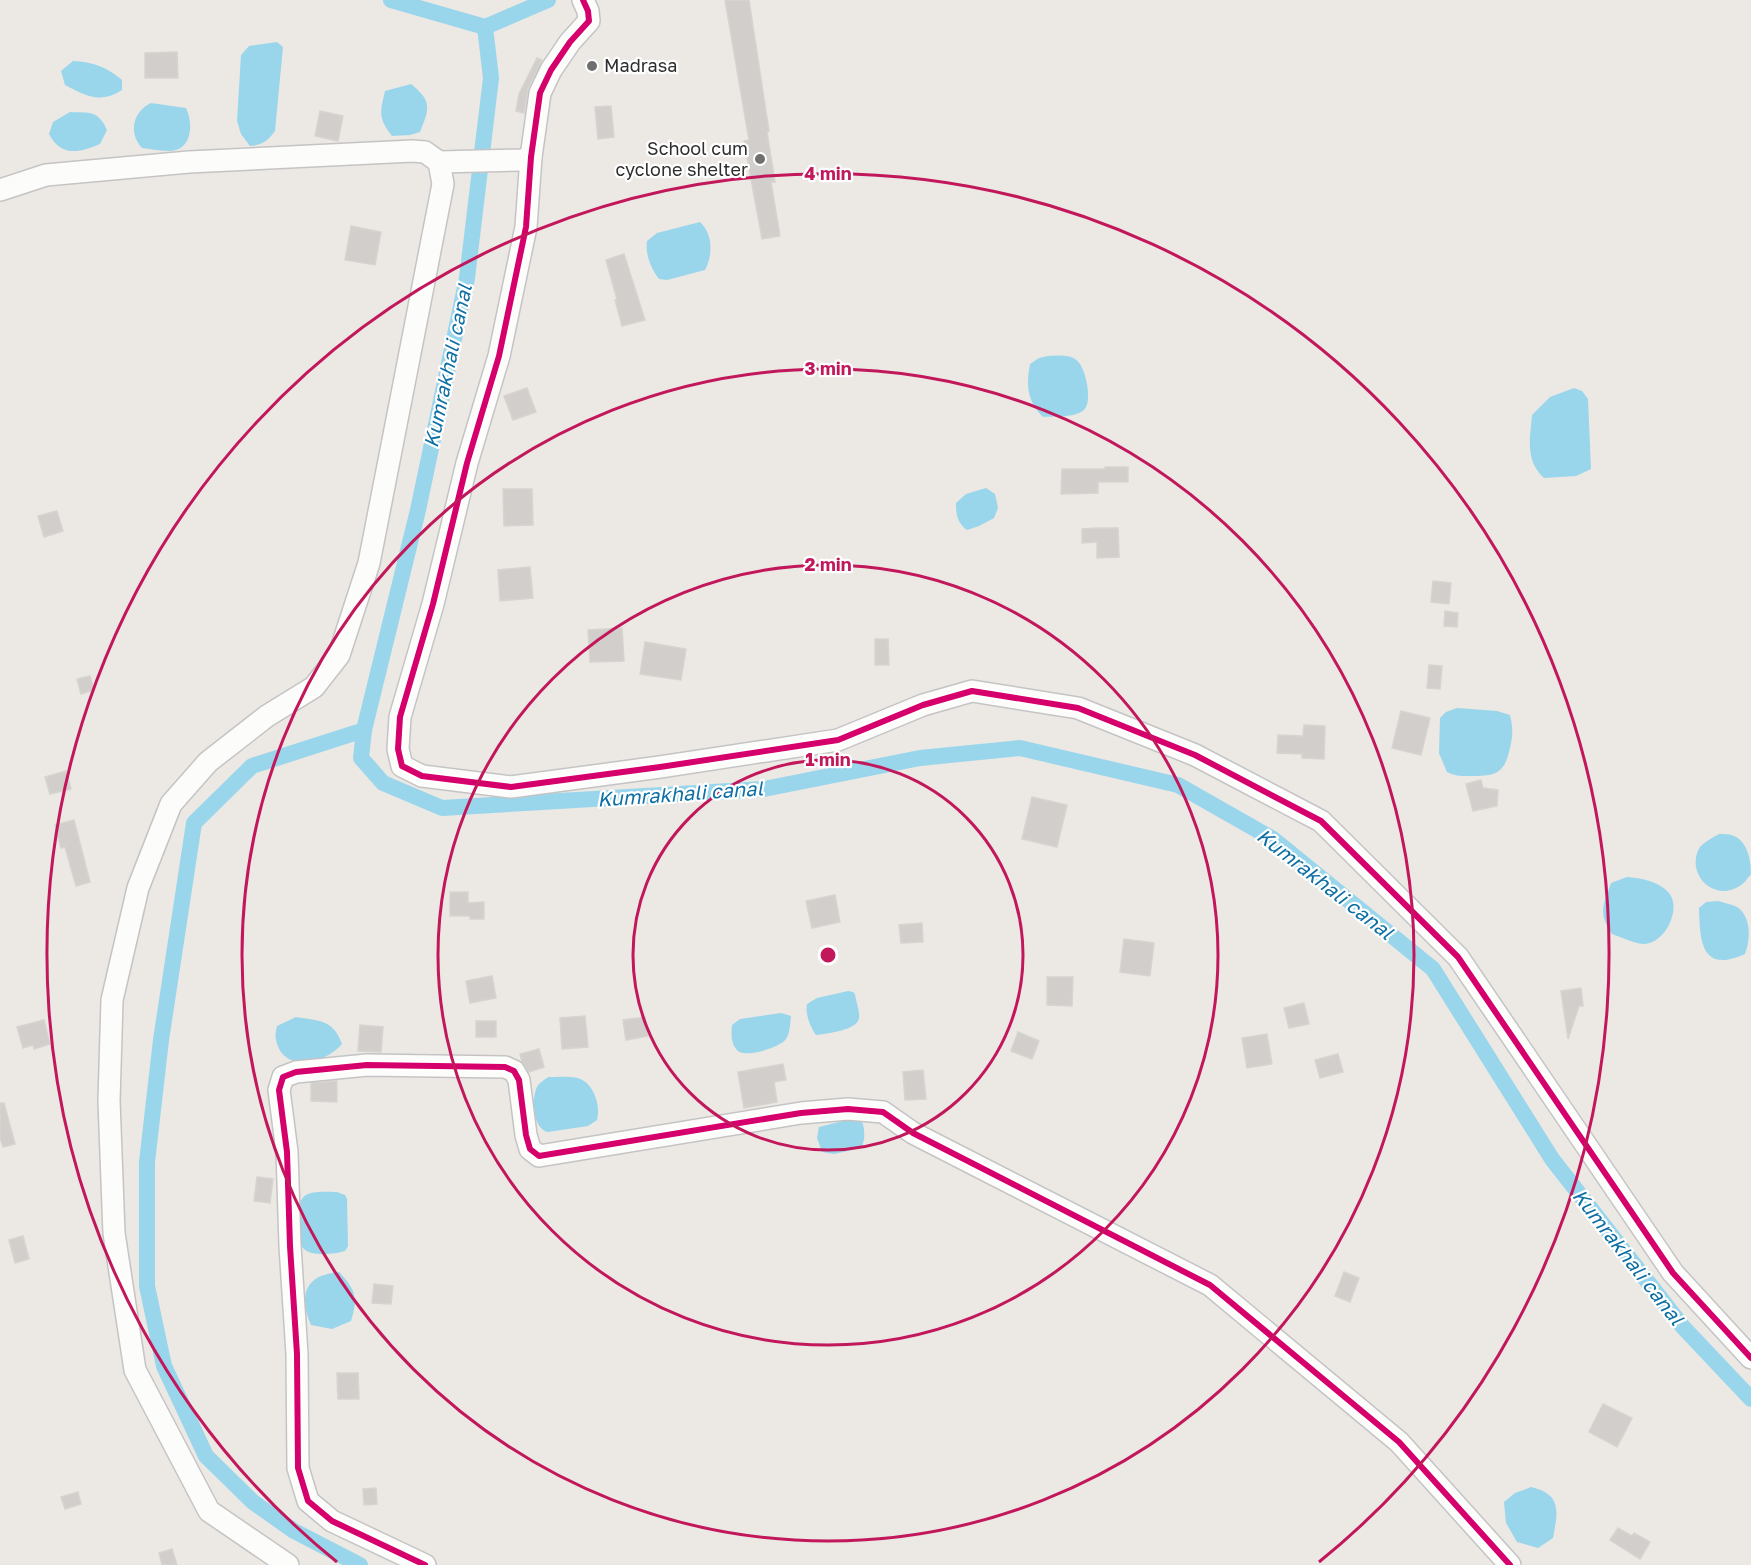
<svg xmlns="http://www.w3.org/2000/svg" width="1751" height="1565" font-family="'Golos Text',sans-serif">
<rect width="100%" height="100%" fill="#ece8e4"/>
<g fill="#99d6ec">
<path d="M277,42L283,47L275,131C268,141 262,145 250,146L241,134L237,121L241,55L249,46Z"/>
<path d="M73,61C93,62 107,67 122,80V90C100,104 86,96 65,85L61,71Z"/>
<path d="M411,84C432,101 430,108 420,132L410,135L392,136C378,118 380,112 385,91Z"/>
<path d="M151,103L186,108C193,123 193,149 171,151C162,151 151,149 142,148C128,132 133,112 151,103Z"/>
<path d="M70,112C90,113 98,110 107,130L100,144C79,153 61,157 49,134L53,122Z"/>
<path d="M700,222C713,234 713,255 705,270L667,280L659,279C651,269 645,254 647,241L657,233Z"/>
<path d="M1048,356C1056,356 1068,354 1075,359C1086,365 1093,402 1084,410C1074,418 1056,416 1043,417C1027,401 1026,385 1030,364L1039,358Z"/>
<path d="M1574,388L1582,391L1588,399L1591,469L1576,476L1544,478C1525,461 1530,438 1532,415L1550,397Z"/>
<path d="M986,488L995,494L998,508L994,518L979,526L967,530C957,523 956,514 956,503L966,494Z"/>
<path d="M1457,708L1497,711L1510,715C1513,728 1513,735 1510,748C1505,770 1499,776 1475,776C1464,776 1457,777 1447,772L1439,753L1440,718L1446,712Z"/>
<path d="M1719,834C1724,834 1730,834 1734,836C1748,842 1751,861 1751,874C1747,879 1743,885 1738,887C1711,902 1685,871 1700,847C1704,842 1714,837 1719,834Z"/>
<path d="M1627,877C1641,878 1657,881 1667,891C1684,906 1665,945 1643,944C1633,943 1621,937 1612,934C1598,913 1603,906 1611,883Z"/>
<path d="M1718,901C1724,903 1731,904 1737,907C1751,916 1751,939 1745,954C1701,974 1700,941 1699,908L1706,902Z"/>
<path d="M848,991L853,992L855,994C856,1002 860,1011 859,1018C858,1030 826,1034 816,1035C810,1027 805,1013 807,1004L817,998Z"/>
<path d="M781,1013L791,1016C790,1023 790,1034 786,1039C781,1047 746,1058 738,1051C731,1045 731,1034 732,1025L740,1019Z"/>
<path d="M296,1017C319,1021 333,1019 342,1044C327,1062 287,1074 277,1044C275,1037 275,1034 277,1026Z"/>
<path d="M548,1077C557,1077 569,1076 578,1078C594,1083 601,1106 597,1120L588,1126L548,1132C533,1129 531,1099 537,1087C539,1083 544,1080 548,1077Z"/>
<path d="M855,1118H860C865,1125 866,1140 861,1148L834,1154L822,1152L817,1138L819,1127Z"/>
<path d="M337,1192L345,1195L347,1199L348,1246L345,1251C335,1254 312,1257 304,1249C294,1240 293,1199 308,1194C316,1191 329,1192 337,1192Z"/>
<path d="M339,1272C356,1290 358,1298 351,1321L332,1329L311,1325C298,1295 305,1275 339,1272Z"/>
<path d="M1531,1487C1562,1494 1558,1512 1553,1538L1538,1548L1517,1542L1506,1523L1504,1502L1515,1493Z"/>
</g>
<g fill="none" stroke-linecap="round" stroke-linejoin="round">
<g stroke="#99d6ec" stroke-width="16">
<path d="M391,0L485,27L491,78L467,278L418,510L364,730L361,758L383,783L442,808L764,789L920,758L1020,748L1178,785L1273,839L1433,969L1552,1159L1683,1327L1751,1399"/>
<path d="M485,27L548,0"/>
<path d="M360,1565L294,1531L253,1502L206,1456L164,1366L147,1286V1162L161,1040L194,823L252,766L364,730"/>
</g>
</g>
<g fill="#d1cecb" stroke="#d7d4d0" stroke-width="1.5">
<path d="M725,0H749L769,131L767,132L775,182H771L780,236L762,239L744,141L749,140Z"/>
<path d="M177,52L178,78H145V53Z"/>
<path d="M537,58L542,60L528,88L524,113L516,111L519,94Z"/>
<path d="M611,106L614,137L598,139L595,107Z"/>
<path d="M320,111L343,116L338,141L315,136Z"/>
<path d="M351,226L381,232L375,265L345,260Z"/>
<path d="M624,254L645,320L622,326L615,300L617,299L606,260Z"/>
<path d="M527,388L536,412L513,420L504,396Z"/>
<path d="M1105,467H1128V482H1098V493L1061,494L1062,469H1105Z"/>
<path d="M503,489H532L533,525L504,526Z"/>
<path d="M57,511L63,531L44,537L38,516Z"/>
<path d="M1096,528H1118L1119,557L1097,558V542L1082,543V529Z"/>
<path d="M530,567L533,598L500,601L498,570Z"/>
<path d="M1433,581L1451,583L1449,604L1431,602Z"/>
<path d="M1445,611L1458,613L1457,627L1444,626Z"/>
<path d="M622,628L624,661L590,662L588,630Z"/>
<path d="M875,639H888L889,665H875Z"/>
<path d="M645,642L686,649L681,680L640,674Z"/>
<path d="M1429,665L1442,666L1440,689L1427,688Z"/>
<path d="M90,676L94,690L81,694L77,679Z"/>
<path d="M1401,711L1430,718L1421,755L1392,748Z"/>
<path d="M1304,725L1325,726L1324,759L1302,758V754L1277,753L1278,735L1303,736Z"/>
<path d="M66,771L71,789L50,794L45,777Z"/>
<path d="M1481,780L1483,788L1498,790L1497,806L1473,811L1466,784Z"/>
<path d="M1032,797L1067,805L1057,847L1022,839Z"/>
<path d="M74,820L90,882L76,886L65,847L61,848L55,825Z"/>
<path d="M450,892H468V903L484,902V919H470V916H450Z"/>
<path d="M835,895L840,922L812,928L806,901Z"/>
<path d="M922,923L923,942L901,943L899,925Z"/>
<path d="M1124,939L1154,943L1150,976L1120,972Z"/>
<path d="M492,976L496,998L470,1003L466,981Z"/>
<path d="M1047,977H1073L1072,1006L1047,1005Z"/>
<path d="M1581,988L1583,1006H1579L1568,1039L1561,991Z"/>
<path d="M1304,1003L1309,1024L1289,1028L1284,1008Z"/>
<path d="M585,1016L588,1047L562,1049L560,1018Z"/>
<path d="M645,1017L648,1036L626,1040L623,1020Z"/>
<path d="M44,1020L50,1044L34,1049L33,1045L23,1048L17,1027Z"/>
<rect x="476" y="1021" width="20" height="16"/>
<path d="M360,1025L383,1027L381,1052L358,1051Z"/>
<path d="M1018,1032L1039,1041L1032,1059L1011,1051Z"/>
<path d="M1267,1034L1272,1064L1247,1068L1242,1038Z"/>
<path d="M539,1049L544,1067L529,1072L522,1062L520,1054Z"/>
<path d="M1338,1054L1343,1072L1320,1078L1315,1060Z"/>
<path d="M783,1064L786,1080L774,1082L777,1102L744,1108L738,1072Z"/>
<path d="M923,1070L926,1099L905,1100L903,1072Z"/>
<path d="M337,1081V1102L311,1101V1083Z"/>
<path d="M0,1103H4L15,1144L3,1147L0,1138Z"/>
<path d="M257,1177L273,1179L270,1203L254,1201Z"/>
<path d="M23,1236L29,1259L15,1263L9,1240Z"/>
<path d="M1344,1272L1359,1278L1350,1302L1335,1296Z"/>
<path d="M374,1284L393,1286L391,1304L372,1303Z"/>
<path d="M337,1373H358L359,1399H338Z"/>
<path d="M1603,1404L1632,1418L1617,1447L1589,1432Z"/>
<path d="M376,1488L377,1504L364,1505L363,1489Z"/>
<path d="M78,1492L81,1504L65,1509L61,1497Z"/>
<path d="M1618,1528L1632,1536L1634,1533L1650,1542L1640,1559L1610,1540Z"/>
<path d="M172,1549L177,1565H162L159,1553Z"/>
</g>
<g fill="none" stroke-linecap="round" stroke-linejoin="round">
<defs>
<g id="minor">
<path d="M583,0L588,11L589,21L570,42L551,70L540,93L531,157L526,227L499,356L467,463L433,604L400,717L398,749L402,766L422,776L511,787L660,767L838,740L923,705L972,691L1078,708L1195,755L1321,821L1458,957L1673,1273L1751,1358"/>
<path d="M439,162L522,160L531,157"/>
<path d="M0,190L46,175L189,162L412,151L425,152L439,162L443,184L369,563L339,655L314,687L267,716L208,762L171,804L138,888L112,1000L109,1101L114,1233L135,1370L209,1511L288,1565"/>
<path d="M425,1565L332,1521L308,1501L298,1468L297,1354L290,1246L287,1152L279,1090L283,1077L296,1072L367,1065L505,1067L514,1071L519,1080L526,1135L530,1149L539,1156L801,1113L848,1109L883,1112L913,1133L1210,1285L1399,1442L1510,1565"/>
</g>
</defs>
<use href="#minor" stroke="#c5c4c5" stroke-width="24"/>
<use href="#minor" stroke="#fcfcfb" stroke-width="21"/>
<defs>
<g id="cycleway">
<path d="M583,0L588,11L589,21L570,42L551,70L540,93L531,157L526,227L499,356L467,463L433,604L400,717L398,749L402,766L422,776L511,787L660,767L838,740L923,705L972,691L1078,708L1195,755L1321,821L1458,957L1673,1273L1751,1358"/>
<path d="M425,1565L332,1521L308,1501L298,1468L297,1354L290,1246L287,1152L279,1090L283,1077L296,1072L367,1065L505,1067L514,1071L519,1080L526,1135L530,1149L539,1156L801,1113L848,1109L883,1112L913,1133L1210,1285L1399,1442L1510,1565"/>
</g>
</defs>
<use href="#cycleway" stroke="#fff" stroke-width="10"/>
<use href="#cycleway" stroke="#d6006c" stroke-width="6"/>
</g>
<g fill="none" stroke="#c2185b" stroke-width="3">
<circle cx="828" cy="955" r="195"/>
<circle cx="828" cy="955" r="390"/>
<circle cx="828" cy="955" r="586"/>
<path d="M337 1562A781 781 0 1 1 1319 1562"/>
</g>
<g fill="#706f6e" stroke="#fff" stroke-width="2">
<circle cx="592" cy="66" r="6"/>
<circle cx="760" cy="159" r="6"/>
</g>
<g text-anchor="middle" stroke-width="4.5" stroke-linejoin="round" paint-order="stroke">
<g font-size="18" fill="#2e2e2e" stroke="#fff" text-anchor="start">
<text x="604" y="72">Madrasa</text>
<text x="748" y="155" text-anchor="end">School cum<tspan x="748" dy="21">cyclone shelter</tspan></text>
</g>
<g font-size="20" font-style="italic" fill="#0d6fa3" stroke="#fff">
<text transform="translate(448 366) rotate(-78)" y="7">Kumrakhali canal</text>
<text transform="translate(680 794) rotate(-4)" y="7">Kumrakhali canal</text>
<text transform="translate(1325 884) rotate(38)" y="7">Kumrakhali canal</text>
<text transform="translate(1628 1257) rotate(52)" y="7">Kumrakhali canal</text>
</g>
</g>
<circle cx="828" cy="955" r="9" fill="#c2185b" stroke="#fff" stroke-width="3"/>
<g font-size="18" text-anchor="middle" font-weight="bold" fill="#c2185b" stroke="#fff" stroke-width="4.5" stroke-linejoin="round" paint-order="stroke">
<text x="828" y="180">4 min</text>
<text x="828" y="375">3 min</text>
<text x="828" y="571">2 min</text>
<text x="828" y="766">1 min</text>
</g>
</svg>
